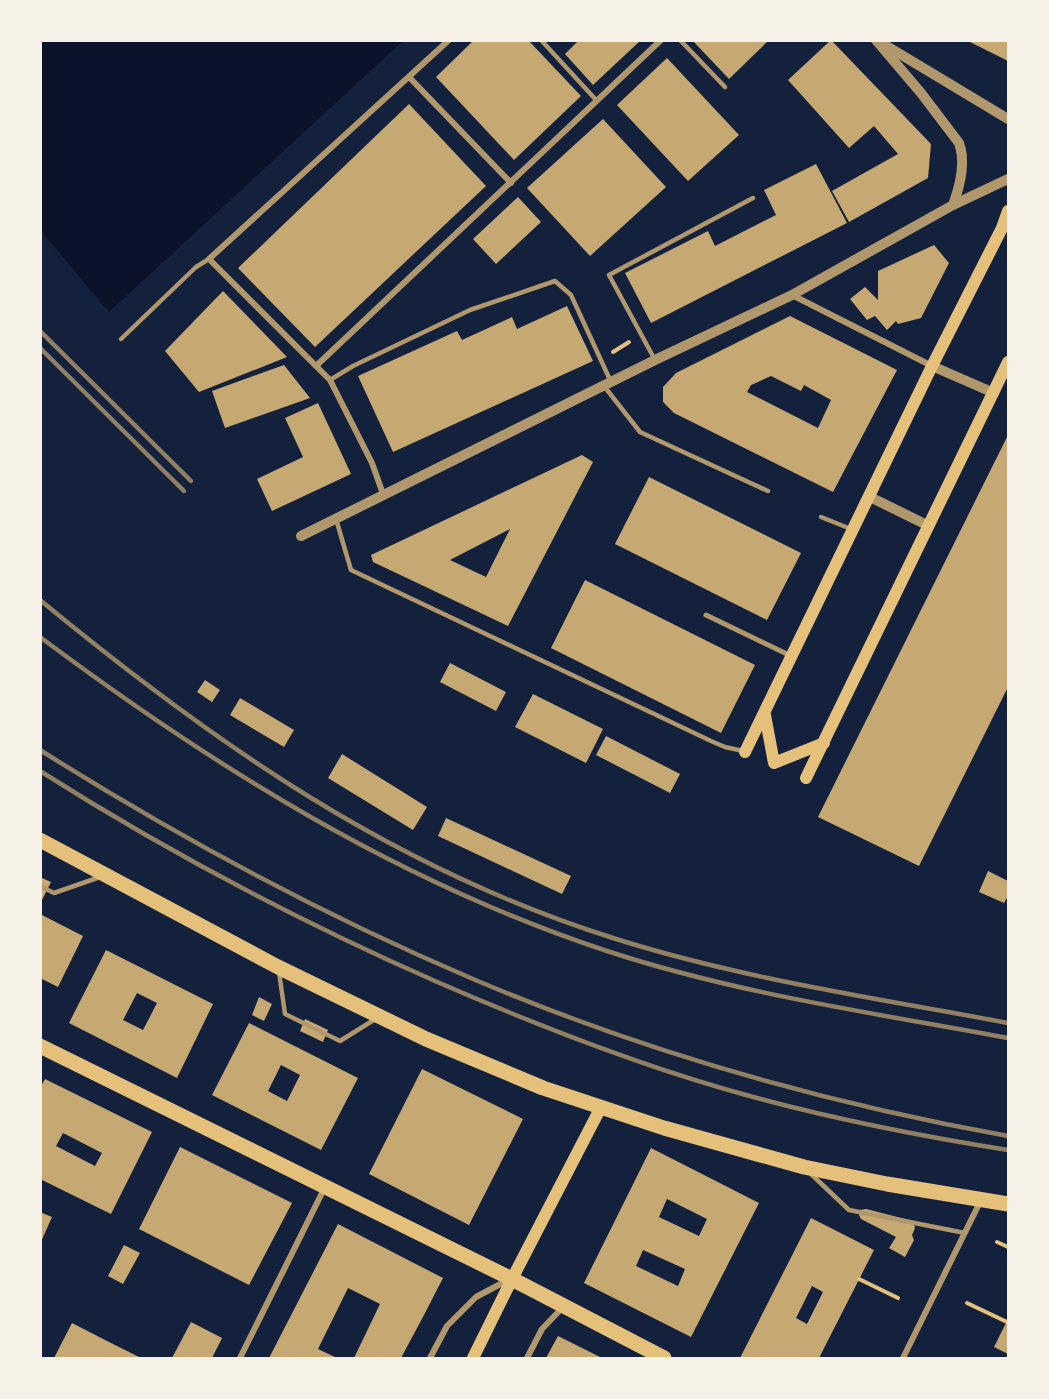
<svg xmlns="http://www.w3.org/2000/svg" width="1049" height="1399" font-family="'Noto Sans',sans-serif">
<rect width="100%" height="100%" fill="#14213d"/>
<path fill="#0b132b" d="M40,41L41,40L403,41L109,312L41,231Z"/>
<path fill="#14213d" d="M40,235L109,312L107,314Z"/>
<g fill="#c6a872" fill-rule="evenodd">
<path d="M474,40H528L581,96L514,160L436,77Z"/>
<path d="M579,40H641L593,85L565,54Z"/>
<path d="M692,40H769L729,79Z"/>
<path d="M831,40L931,144L928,178L849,222L832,191L898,154L874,126L849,148L788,80Z"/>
<path d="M966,40H1008V61Z"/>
<path d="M667,58L739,135L688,181L617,105Z"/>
<path d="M409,104L486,186L315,347L238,268Z"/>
<path d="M603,119L666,187L590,256L527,188Z"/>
<path d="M816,164L847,223L651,323L625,273L708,231L715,246L776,215L764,190Z"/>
<path d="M518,197L541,222L496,264L473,239Z"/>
<path d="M934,245L949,263L921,318L898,324L896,321L887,330L875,316L867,320L850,299L865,287L878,300V271Z"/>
<path d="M223,291L287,357L199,392L165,351Z"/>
<path d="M567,306L593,361L393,452L358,376L457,331L462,340L512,317L517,329Z"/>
<path d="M790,316L897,370L833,492L674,413L663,402V387L676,373ZM771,376L801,391L804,385L831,400L818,428L747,392L751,385Z"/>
<path d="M284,365L310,398L225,428L212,391Z"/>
<path d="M318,403L351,474L272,511L257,479L303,457L285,418Z"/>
<path d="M1008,435V687L919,866L818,817Z"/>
<path d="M582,455L593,462L508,626L373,562L371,555ZM510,529L486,577L450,560Z"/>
<path d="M649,477L801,553L767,620L615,544Z"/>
<path d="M585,580L755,665L721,733L551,648Z"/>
<path d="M450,663L506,692L496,711L440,682Z"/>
<path d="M205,680L220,690L212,702L197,692Z"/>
<path d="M533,694L603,729L586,763L515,727Z"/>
<path d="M240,698L294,730L284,747L230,715Z"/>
<path d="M606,736L680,774L670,793L596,755Z"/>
<path d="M342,754L427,807L413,830L328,778Z"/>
<path d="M446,818L571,876L562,894L438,836Z"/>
<path d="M988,871L1008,881V896L1004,903L979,892Z"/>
<path d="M40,877L51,882L40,904Z"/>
<path d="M40,914L83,936L58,987L40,978Z"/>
<path d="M106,950L213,1004L177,1078L69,1023ZM137,993L157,1003L143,1030L123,1020Z"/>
<path d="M259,997L272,1004L264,1021L252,1015Z"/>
<path d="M305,1019L328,1030L323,1042L300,1031Z"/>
<path d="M249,1023L358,1078L321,1150L212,1095ZM281,1065L300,1075L287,1101L268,1091Z"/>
<path d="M422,1069L523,1119L469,1225L369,1174Z"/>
<path d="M45,1079L152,1132L111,1214L40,1179V1088ZM63,1133L102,1153L95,1166L56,1146Z"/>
<path d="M180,1147L292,1203L249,1285L139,1229Z"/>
<path d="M651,1148L759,1203L691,1337L584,1283ZM667,1199L707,1219L699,1236L659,1217ZM643,1250L685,1269L678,1286L636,1266Z"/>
<path d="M866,1209L913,1221L915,1228L912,1235L914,1240L905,1257L889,1248L896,1237L861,1219L859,1215L860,1210Z"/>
<path d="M40,1212L52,1217L40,1244Z"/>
<path d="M811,1218L874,1250L819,1358H740ZM812,1286L823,1292L807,1324L796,1318Z"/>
<path d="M338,1224L443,1278L424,1315L401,1358H354L380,1304L348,1288L318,1349L337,1358H269Z"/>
<path d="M124,1245L140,1253L123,1284L108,1276Z"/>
<path d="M1008,1319V1354L994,1347Z"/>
<path d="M191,1322L222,1338L212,1358H172Z"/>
<path d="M72,1323L107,1341L141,1358H54Z"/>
<path d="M558,1336L602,1358H546Z"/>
</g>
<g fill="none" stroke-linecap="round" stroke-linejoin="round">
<g stroke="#e5c07b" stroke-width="4">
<path d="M613,352L629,342"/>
<path d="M997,1242L1008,1247"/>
<path d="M859,1279L898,1298"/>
<path d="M967,1303L1007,1322"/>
</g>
<g stroke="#b1986c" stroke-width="4.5">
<path d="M541,40L597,101"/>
<path d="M680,40L725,87"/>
<path d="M121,339L196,267L209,259"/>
<path d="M655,360L609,275L753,198"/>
<path d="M330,380L353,366L470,310L555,281L571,295L611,382"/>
<path d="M604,386L640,432L768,491"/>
<path d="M821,517L851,529"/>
<path d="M336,519L351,570L711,741L725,747L743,751"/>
<path d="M40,886L54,893L100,877"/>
<path d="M279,972L285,1014L340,1041L377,1018"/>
<path d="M811,1174L849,1210L965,1233"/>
</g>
<path stroke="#b1986c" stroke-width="5" d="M706,615L791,656"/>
<g stroke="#b1986c" stroke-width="6">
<path d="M409,77L511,183"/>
<path d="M792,295L932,366"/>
<path d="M316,366L661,40"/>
<path d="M383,494L372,463L330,380L209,259L449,40"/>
<path d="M240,1358L325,1187"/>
<path d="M430,1358L447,1326L476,1297L508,1280"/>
<path d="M527,1358L542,1329L563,1307"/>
<path d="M903,1358L981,1200"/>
</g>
<g stroke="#b1986c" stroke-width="10">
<path d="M876,40L921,93L959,143C966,162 960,186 953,205"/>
<path d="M885,45L1008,119"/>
<path d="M932,366L994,393"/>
<path d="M870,497L929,526"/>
<path d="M301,536L655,360L792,295L953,205L1008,179"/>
</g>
<g stroke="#e5c07b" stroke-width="12">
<path d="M765,715L774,763L824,743"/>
<path d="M745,752L932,366L1002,228L1008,211"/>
<path d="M806,778L1008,362"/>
<path d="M473,1358L512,1279L601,1107"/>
</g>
<g stroke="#e5c07b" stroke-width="15">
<path d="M40,840L278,967L426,1039L543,1088L664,1128L804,1167L887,1184L1008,1204"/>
<path d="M40,1046L512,1279L664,1358"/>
</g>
<g stroke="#918062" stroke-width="4.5">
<path d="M40,331L191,481"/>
<path d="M40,348L184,491"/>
<path d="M40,600C216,745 394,869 613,938C742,979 876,998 1008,1023"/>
<path d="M40,637C214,767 400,883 607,951C738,994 874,1013 1008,1038"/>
<path d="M40,750C178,837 323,915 473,979C645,1052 825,1103 1008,1136"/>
<path d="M40,771C166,851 299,921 435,981C536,1025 640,1066 746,1095C833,1119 920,1136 1008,1150"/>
</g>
</g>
<rect width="1049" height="1399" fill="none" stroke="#f6f1e7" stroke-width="84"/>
</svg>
